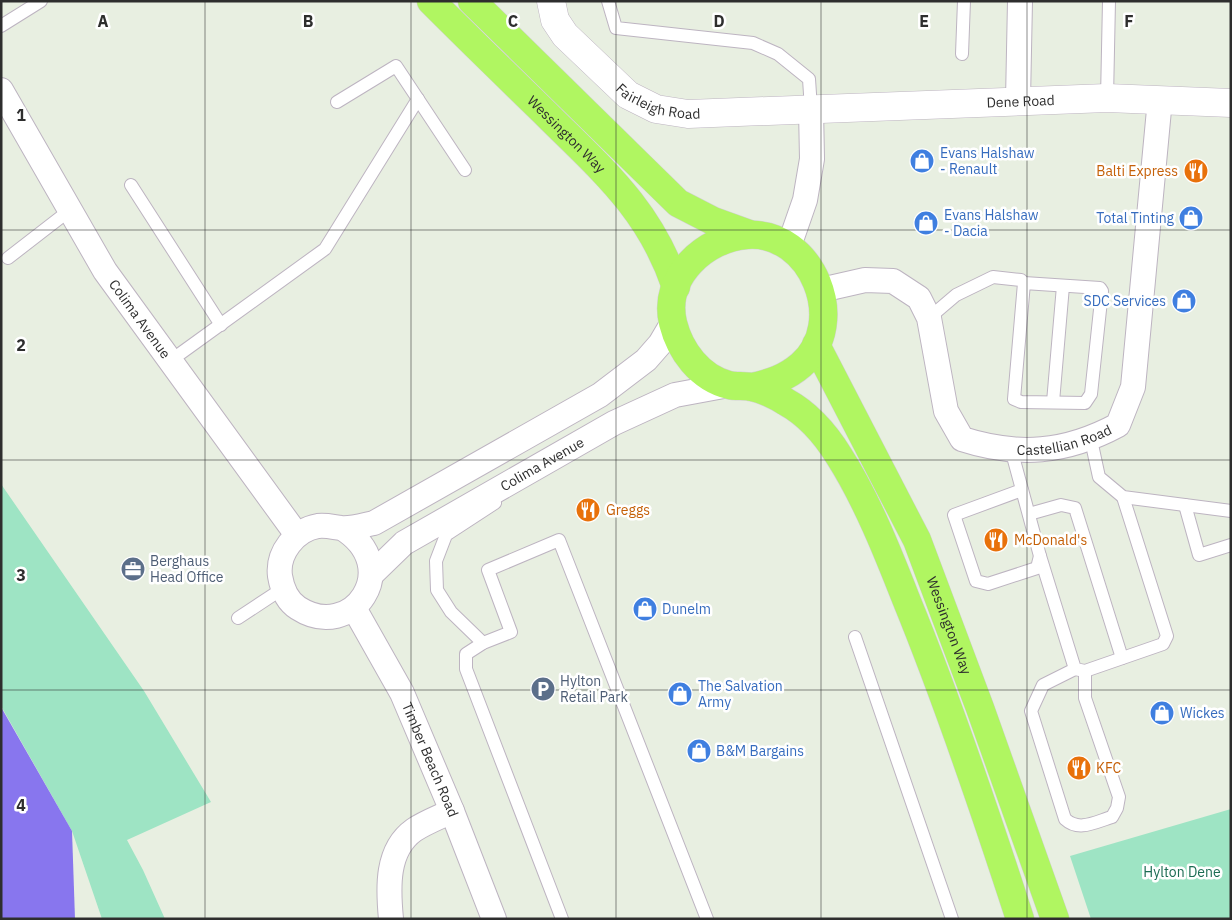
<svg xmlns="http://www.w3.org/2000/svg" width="1232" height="920" font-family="'IBM Plex Sans',sans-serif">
<rect width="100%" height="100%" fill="#e8efe1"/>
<g fill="#9ee4c4">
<path d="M1,484L144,691L211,802L127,840L143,870L165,919H102L72,831L1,706Z"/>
<path d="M1231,809V919H1091L1070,856Z"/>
</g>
<path fill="#8876ee" d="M1,707L72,831L75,919H1Z"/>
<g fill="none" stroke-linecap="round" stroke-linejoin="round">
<defs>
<g id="service">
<path d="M608,1L616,28L753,43L778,54L809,79L811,109"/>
<path d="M1,26L41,1"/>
<path d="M962,54L964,1"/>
<path d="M1107,98L1109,1"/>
<path d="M337,102L396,66L465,170"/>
<path d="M131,185L221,325"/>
<path d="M8,258L70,210"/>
<path d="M929,318L956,295L993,277L1021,280L1024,283L1014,399L1021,402L1085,403L1091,394L1102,291L1100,288L1024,283"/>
<path d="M170,361L325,249L418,99"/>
<path d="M1053,402L1063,286"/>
<path d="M1091,440L1099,477L1123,497L1231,511"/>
<path d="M1011,449L1040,556L1075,669L1085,671L1163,644L1167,636L1123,497"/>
<path d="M1022,490L954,515L976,581L988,584L1037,568L1040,556"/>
<path d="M1185,505L1199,555L1231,545"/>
<path d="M1029,514L1061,505L1075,508L1122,658"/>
<path d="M238,618L282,589"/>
<path d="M855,637L952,919"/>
<path d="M483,643L451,612L437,590L436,561L446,535L495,503"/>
<path d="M1075,669L1043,685L1031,711L1065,819C1079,832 1095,822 1112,817L1117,808L1119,797L1085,698V671"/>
<path d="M562,919L466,669V654L483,643L511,632L488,570L559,540L707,919"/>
</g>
<g id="minor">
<path id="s1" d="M1,90L105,271L297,535"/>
<path d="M1018,100L1020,1"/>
<path d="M789,246L805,200L812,159L811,109"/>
<path id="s2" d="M821,290L865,280L893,281L919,298L929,318L946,411L962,439C1018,457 1066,453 1118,425L1133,387L1160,99"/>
<path d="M342,528C405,567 352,643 298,608C287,601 282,588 280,576C277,553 295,530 318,526C326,525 333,527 341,528C351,529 364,525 374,523L600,395L646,360L660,344L673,322"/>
<path id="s3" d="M371,575L404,543L614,423L675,395L729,385"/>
<path id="s4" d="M354,608L402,693L452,811L494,919"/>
<path d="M391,919C388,888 386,850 414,830C426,822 440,817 452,811"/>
</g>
<g id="tertiary">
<path id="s5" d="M551,1L555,20L565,35L628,95L656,109L688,114L1107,98L1231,103"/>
</g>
<g id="trunk">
<path id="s6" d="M431,1C469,39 507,76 545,113C601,169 650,209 676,287"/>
<path d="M472,1L678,203L713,221L749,234"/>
<path id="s7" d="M816,345L917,540L980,708L1055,919"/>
<path d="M752,387C770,383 786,378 801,365C850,323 812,230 747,235C705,238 662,277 673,323C680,351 700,378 729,385C736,387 744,385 751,387C762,389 777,396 786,402C808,414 826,435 839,456C866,498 888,553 906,599C949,704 985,811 1020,919"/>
</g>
</defs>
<use href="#service" stroke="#bdb4c1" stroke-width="14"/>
<use href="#minor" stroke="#bdb4c1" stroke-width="26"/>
<use href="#tertiary" stroke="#bdb4c1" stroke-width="29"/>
<use href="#trunk" stroke="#d1d1d1" stroke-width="29"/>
<use href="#service" stroke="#fff" stroke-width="12"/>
<use href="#minor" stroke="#fff" stroke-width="24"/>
<use href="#tertiary" stroke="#fff" stroke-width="28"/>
<use href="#trunk" stroke="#b0f661" stroke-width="28"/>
</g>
<path fill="none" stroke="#2e2e2e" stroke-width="1" stroke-opacity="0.55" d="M205,1V919M411,1V919M616,1V919M821,1V919M1027,1V919M1,230H1231M1,460H1231M1,690H1231"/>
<defs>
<symbol id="shop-disc" viewBox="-11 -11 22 22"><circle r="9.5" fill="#3f7fe0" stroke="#fff"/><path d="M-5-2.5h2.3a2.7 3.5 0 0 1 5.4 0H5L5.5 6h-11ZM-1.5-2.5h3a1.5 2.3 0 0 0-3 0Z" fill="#fff"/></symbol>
<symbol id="restaurant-disc" viewBox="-11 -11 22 22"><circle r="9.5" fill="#e8710a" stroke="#fff"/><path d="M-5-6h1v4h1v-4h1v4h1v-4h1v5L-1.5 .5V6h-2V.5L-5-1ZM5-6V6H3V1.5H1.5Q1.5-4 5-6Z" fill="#fff"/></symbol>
<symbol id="office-disc" viewBox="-11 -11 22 22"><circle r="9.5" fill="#5c6f8a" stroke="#fff"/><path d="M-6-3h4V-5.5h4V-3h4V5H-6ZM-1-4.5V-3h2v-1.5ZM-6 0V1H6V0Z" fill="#fff"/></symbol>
<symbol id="parking-disc" viewBox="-11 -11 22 22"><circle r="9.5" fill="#5c6f8a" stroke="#fff"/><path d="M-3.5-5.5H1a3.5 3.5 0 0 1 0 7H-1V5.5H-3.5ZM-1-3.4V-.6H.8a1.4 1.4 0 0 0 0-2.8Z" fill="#fff"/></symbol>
</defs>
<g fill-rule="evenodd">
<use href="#shop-disc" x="908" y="147" width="28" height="28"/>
<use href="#restaurant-disc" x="1182" y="157" width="28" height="28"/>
<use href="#shop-disc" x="1177" y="204" width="28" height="28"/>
<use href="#shop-disc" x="912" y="209" width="28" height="28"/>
<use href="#shop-disc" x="1170" y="287" width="28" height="28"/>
<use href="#restaurant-disc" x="574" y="496" width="28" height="28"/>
<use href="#restaurant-disc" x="982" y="526" width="28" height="28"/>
<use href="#office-disc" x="119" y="555" width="28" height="28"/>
<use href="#shop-disc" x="631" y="595" width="28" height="28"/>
<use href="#parking-disc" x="529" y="675" width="28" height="28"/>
<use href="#shop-disc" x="666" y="680" width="28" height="28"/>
<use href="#shop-disc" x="1148" y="699" width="28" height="28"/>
<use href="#shop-disc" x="685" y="737" width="28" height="28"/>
<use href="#restaurant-disc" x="1065" y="754" width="28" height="28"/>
</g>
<g text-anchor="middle" stroke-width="5" stroke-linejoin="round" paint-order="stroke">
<g font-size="14" fill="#2e2e2e" stroke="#fff">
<text dy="5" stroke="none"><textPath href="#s5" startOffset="156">Fairleigh Road</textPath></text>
<text dy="5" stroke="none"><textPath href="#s5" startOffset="521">Dene Road</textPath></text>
<text dy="5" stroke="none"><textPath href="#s6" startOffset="190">Wessington Way</textPath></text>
<text dy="5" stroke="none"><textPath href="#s1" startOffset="268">Colima Avenue</textPath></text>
<text dy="5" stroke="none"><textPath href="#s2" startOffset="358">Castellian Road</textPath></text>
<text dy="5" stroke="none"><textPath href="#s3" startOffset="205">Colima Avenue</textPath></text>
<text dy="5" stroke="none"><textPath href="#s7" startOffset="311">Wessington Way</textPath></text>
<text dy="5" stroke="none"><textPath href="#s4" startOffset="170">Timber Beach Road</textPath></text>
</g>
<g font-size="14" fill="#366cbe" stroke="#fff" text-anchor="start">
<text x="940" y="158">Evans Halshaw<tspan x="940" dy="16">- Renault</tspan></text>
<text x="944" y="220">Evans Halshaw<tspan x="944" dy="16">- Dacia</tspan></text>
<text x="1174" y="223" text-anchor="end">Total Tinting</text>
<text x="1166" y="306" text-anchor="end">SDC Services</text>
<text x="662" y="614">Dunelm</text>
<text x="698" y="691">The Salvation<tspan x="698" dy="16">Army</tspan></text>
<text x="1180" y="718">Wickes</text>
<text x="716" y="756">B&amp;M Bargains</text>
</g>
<g font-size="14" fill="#c56008" stroke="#fff" text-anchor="start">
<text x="1178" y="176" text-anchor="end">Balti Express</text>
<text x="606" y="515">Greggs</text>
<text x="1014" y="545">McDonald's</text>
<text x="1096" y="773">KFC</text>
</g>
<g font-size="14" fill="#4e5e75" stroke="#fff" text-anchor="start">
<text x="150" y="566">Berghaus<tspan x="150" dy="16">Head Office</tspan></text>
<text x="560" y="686">Hylton<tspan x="560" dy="16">Retail Park</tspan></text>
</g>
<g font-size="14" fill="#1c6c53" stroke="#fff">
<text x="1182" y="877">Hylton Dene</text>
</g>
</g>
<g font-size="16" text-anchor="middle" font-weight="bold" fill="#2e2e2e" stroke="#fff" stroke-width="5" stroke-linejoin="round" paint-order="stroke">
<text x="103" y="27">A</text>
<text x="308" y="27">B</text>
<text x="513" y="27">C</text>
<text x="719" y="27">D</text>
<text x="924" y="27">E</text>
<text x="1129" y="27">F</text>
<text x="21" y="121">1</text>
<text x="21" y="351">2</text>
<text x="21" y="581">3</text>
<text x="21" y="811">4</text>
</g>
<rect width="1232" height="920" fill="none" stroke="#2e2e2e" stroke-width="5"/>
</svg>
